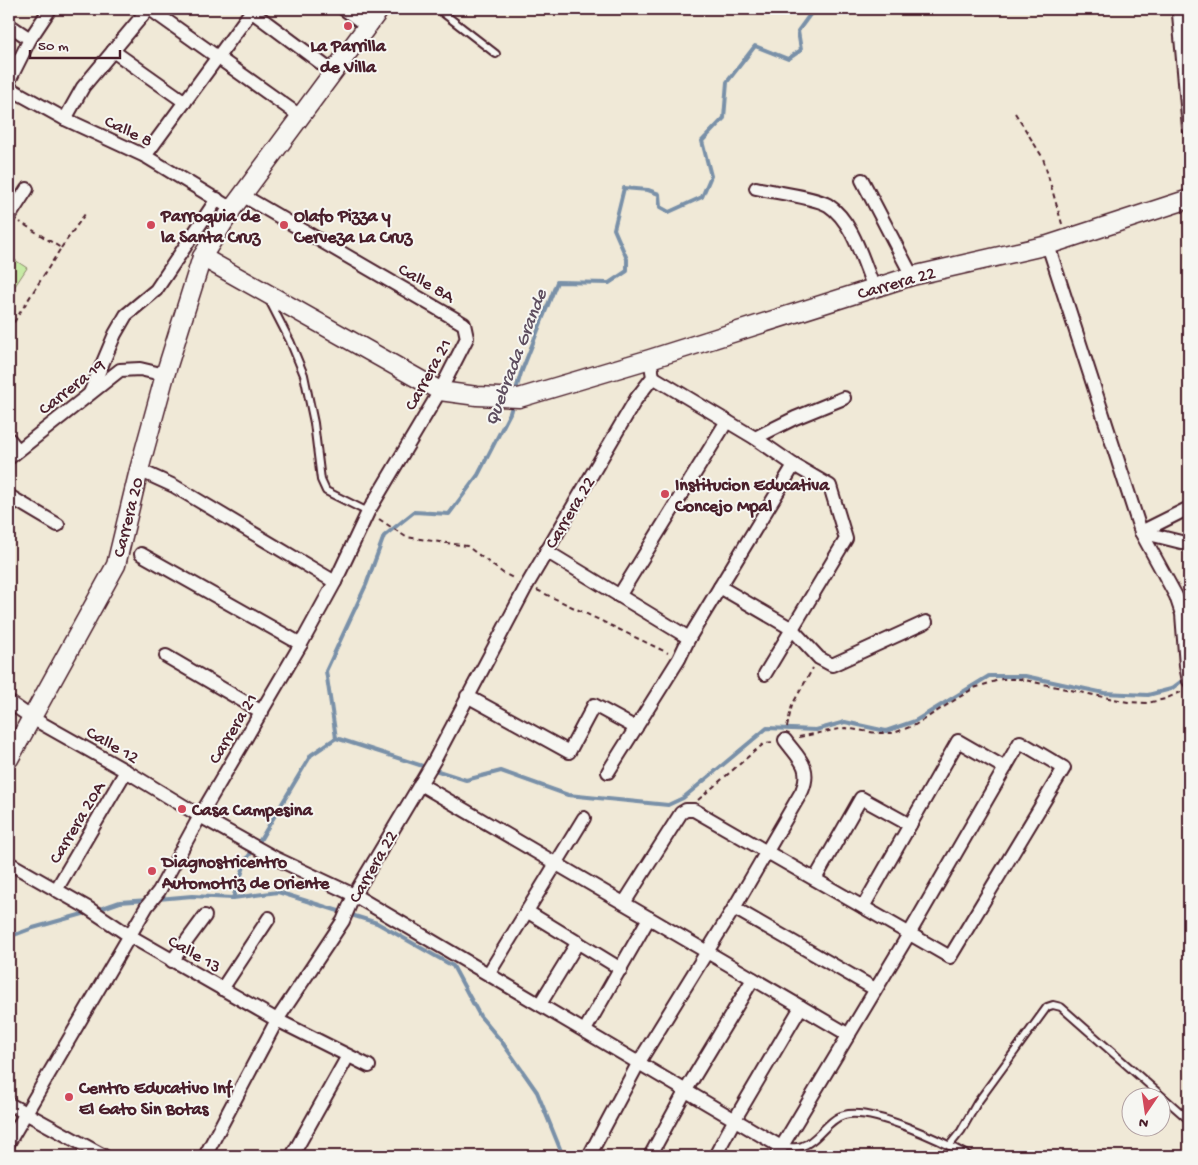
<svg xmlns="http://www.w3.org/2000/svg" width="1198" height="1165" font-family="'Gochi Hand',sans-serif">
<rect width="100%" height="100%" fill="#f0e9d7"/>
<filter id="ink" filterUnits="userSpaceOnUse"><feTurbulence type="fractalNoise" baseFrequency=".02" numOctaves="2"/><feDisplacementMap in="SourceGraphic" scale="10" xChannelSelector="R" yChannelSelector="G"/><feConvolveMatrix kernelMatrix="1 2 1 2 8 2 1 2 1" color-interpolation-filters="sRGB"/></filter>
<g filter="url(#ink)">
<path fill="#c6eaa4" stroke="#888468" d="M9,256L27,268L9,295Z"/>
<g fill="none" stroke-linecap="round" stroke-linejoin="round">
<g stroke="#7990a8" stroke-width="4">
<path d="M515,393L521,373L557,282L609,283L627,271V259L614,229L624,188L648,190L659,194L660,207L669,212L702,197L711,176L702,141L724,118L727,82L755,46L788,59L801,50L798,31L814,9"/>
<path d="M336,738L326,671L366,585L384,536L414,512L449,514L478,475L510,413L513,403"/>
<path d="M336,738L466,780L501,771L568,795L668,805L683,798L767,728L816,730L845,722L886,731L915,721L989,676H1025L1104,693L1148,695L1171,689L1187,677"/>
<path d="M233,898L247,858L256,847L311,755L336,738"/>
<path d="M158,899L192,896L233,898L278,892L377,923L453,966L480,1016L502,1042L537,1092L563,1156"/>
<path d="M97,910L120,902L148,900"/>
<path d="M9,937L33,928L90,912"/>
</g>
<defs>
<g id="lane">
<path d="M438,9L496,54"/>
<path d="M269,300L290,341L304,375L314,423L321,480L326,491L368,512"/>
<path d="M949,1146L961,1131L977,1103L1047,1007L1053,1005L1061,1007L1189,1120"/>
<path d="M783,1147C788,1147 796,1148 802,1146C817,1142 828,1119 844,1115C872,1107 944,1142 969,1156"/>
</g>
<g id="street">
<path d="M150,9L300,116"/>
<path d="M344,9L367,26"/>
<path d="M251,11L333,72"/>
<path d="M1179,14L1189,128"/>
<path d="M9,25L30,39"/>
<path d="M113,51L185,102"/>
<path d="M9,81L30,39L50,9"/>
<path d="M9,88L65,119L145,156L232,209"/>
<path d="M65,119L83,87L148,9"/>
<path d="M145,156L253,9"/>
<path d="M862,180L912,276"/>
<path d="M756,188C773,192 814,197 828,205C853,221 863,262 874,288"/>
<path d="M9,217L27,189"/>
<path d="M1048,245L1141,532L1176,596L1182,614L1186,666L1189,681"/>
<path d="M653,377L755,438L794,465L830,486L846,539L765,674"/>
<path d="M90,393L115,334L126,315L156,290L217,199"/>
<path d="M755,438L795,418L844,398"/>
<path d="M9,439L18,450"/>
<path d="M9,458L120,370L140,369L165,375"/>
<path d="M139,470L174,486L335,582"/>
<path d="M9,496L58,525"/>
<path d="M1141,532L1189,508"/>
<path d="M1141,532L1189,544"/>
<path d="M546,551L689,638"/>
<path d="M141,554L301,644"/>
<path d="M720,587L792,629L819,658L832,665L926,622"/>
<path d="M619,596L727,421"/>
<path d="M166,656L262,712"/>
<path d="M467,696L569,752L594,705L636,728"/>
<path d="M9,702L32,718L126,771L200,816L275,858L354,895L781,1147"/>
<path d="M608,772L679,659L689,638L794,465"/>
<path d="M420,784L849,1035"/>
<path d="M9,863L88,908L130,936L277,1020L369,1066"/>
<path d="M815,879L861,798L910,825"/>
<path d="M56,890L126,771"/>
<path d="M624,903L681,813L686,810H694L950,957L1064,768L1020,742L909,934L776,1156"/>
<path d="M863,907L958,741L1005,768"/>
<path d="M734,908L875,989"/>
<path d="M528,912L621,969"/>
<path d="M172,961L205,916"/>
<path d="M489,973L584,818"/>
<path d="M222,989L269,918"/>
<path d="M540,1004L578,942"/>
<path d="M585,1030L649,918"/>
<path d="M9,1104L104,1156"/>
<path d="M9,1142L147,906L159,891L200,816L301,644L335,582L368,512L440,391L467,338L464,324L242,195"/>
<path d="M205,1156L277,1020L343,921L354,895L434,761L527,585L636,399L653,377L650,359"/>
<path d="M292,1156L348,1056"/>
<path d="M589,1156L639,1062L734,908L802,791C812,767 799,759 785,740"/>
<path d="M650,1156L686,1090L753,979"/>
<path d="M715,1156L735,1119L801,1007"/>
</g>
<g id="secondary">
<path d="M202,257L440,391L477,396L519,398L650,359L912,276L1048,245L1189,199"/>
<path d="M9,759L116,565L139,470L165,375L202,257L232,209L380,9"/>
</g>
</defs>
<use href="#lane" stroke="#4a1f2b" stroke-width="10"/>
<use href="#street" stroke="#4a1f2b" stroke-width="16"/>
<use href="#secondary" stroke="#4a1f2b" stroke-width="21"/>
<g stroke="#4a1f2b" stroke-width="2" stroke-dasharray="5 4" stroke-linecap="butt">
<path d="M1015,113L1043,158L1062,224"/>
<path d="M61,248L85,214"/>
<path d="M9,330L61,248L20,222"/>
<path d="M379,519L406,537L467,546L503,573L515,579"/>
<path d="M537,590L668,653"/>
<path d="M787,727L792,705L813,668"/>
<path d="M799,737L845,728L876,733H894L915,725L974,688L1002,679H1020L1089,694L1128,702L1147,703L1165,699L1183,691"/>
<path d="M698,800L756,750L765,743L773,742"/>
</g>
<use href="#lane" stroke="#f6f6f2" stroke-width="6"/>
<use href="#street" stroke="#f6f6f2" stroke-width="12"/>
<use href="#secondary" stroke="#f6f6f2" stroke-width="18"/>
</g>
</g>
<g fill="#d1495b" stroke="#f6f6f2" stroke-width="2">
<circle cx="348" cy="26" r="5"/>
<circle cx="151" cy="225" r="5"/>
<circle cx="284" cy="225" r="5"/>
<circle cx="665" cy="494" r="5"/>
<circle cx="182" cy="809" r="5"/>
<circle cx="152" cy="871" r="5"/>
<circle cx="69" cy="1097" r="5"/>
</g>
<g text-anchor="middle" stroke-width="4" stroke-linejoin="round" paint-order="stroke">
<g font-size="18" font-weight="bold" fill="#4a1f2b" stroke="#f6f6f2" text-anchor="start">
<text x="348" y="51" text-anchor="middle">La Parrilla<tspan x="348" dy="21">de Villa</tspan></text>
<text x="161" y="221">Parroquia de<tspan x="161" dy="21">la Santa Cruz</tspan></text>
<text x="294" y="221">Olafo Pizza y<tspan x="294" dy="21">Cerveza La Cruz</tspan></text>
<text x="675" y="490">Institucion Educativa<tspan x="675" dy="21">Concejo Mpal</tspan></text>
<text x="192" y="815">Casa Campesina</text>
<text x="162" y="867">Diagnostricentro<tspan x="162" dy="21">Automotriz de Oriente</tspan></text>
<text x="79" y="1093">Centro Educativo Inf<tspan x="79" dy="21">El Gato Sin Botas</tspan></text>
</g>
<g font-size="18" fill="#4a1f2b" stroke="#f6f6f2">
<text transform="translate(129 130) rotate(26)" y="6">Calle 8</text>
<text transform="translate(427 282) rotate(30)" y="6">Calle 8A</text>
<text transform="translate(896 282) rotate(-16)" y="6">Carrera 22</text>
<text transform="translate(427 374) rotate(-61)" y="6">Carrera 21</text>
<text transform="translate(71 386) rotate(-38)" y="6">Carrera 19</text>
<text transform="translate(569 512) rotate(-59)" y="6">Carrera 22</text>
<text transform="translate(127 517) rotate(-76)" y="6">Carrera 20</text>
<text transform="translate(232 728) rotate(-59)" y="6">Carrera 21</text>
<text transform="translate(113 744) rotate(30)" y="6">Calle 12</text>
<text transform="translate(76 822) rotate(-59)" y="6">Carrera 20A</text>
<text transform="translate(372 866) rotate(-60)" y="6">Carrera 22</text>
<text transform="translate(195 953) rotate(30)" y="6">Calle 13</text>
</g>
<g font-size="19" font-style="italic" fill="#5e4e5f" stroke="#f6f6f2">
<text transform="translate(514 357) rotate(-69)" y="7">Quebrada Grande</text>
</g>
</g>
<rect width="1198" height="1165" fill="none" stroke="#f6f6f2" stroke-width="30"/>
<rect x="15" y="15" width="1168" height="1135" fill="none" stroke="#4a1f2b" stroke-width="2" filter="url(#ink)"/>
<g transform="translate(1146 1112) rotate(193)"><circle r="24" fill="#f6f6f2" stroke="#b1a0a2"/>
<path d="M0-4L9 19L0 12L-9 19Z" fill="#d1495b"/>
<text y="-8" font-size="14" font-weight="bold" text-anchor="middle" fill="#4a1f2b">N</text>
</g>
<path d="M30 50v8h90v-8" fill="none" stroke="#4a1f2b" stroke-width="2.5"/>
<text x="38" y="50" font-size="15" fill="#4a1f2b" stroke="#f6f6f2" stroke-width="4" paint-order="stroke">50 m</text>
</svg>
